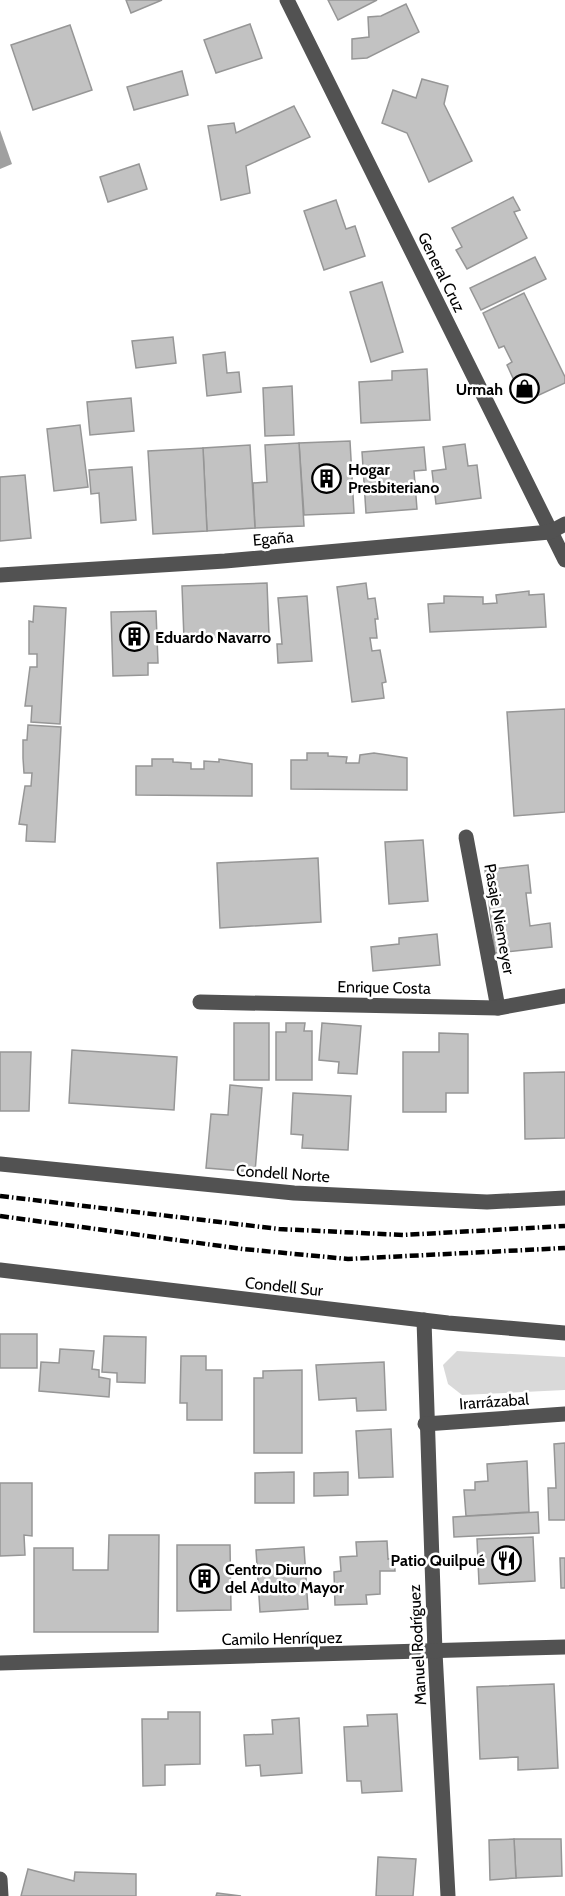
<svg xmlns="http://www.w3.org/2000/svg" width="565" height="1896" font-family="Cabin,sans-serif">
<rect width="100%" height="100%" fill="#fff"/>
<path fill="#d9d9d9" d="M457,1351L565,1357V1390L462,1395L448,1384L443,1365Z"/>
<path fill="#a0a0a0" d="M0,130L12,164L0,169Z"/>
<g fill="#c2c2c2" stroke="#969696" stroke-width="1.5">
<path d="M126,0H162L131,13Z"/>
<path d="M328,0H377L338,20Z"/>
<path d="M406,4L419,32L367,58L352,59V39L369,37L368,17L381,16Z"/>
<path d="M250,24L262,58L216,73L204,40Z"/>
<path d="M70,25L92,90L33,110L11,45Z"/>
<path d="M182,71L188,95L134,110L127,87Z"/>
<path d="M422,79L448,86L444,104L472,161L429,182L407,133L382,123L393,90L416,98Z"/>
<path d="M294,106L310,137L246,166L250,193L221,200L208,126L234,123L236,133Z"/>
<path d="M139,164L147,189L108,202L100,177Z"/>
<path d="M513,197L520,210L514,212L527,238L467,269L456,250L462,247L452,228Z"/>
<path d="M336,200L346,229L355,226L365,256L324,270L304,211Z"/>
<path d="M535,257L546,279L481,310L470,288Z"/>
<path d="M382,282L403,352L371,362L350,292Z"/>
<path d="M524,293L565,377V383L524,402L507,365L512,362L504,346L499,348L483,313Z"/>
<path d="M173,337L176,363L136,368L132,341Z"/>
<path d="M225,352L227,373L239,372L241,392L207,396L203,355Z"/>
<path d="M427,369L430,420L361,423L359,382L392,380V371Z"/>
<path d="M292,386L294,435L265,436L263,388Z"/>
<path d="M131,398L134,431L90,435L87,402Z"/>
<path d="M80,425L88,487L54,491L47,429Z"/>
<path d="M350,441L354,513L304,515L299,443Z"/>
<path d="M299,443L304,526L255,528L253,483L267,482L265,445Z"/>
<path d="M465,444L468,466L477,465L481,498L436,504L432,471L446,469L443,447Z"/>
<path d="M250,445L255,528L207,531L203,448Z"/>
<path d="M424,447L426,470L414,471L417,509L366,513L362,452Z"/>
<path d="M203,448L207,531L153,534L148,451Z"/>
<path d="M132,467L136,520L101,523L99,493L91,494L89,470Z"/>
<path d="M25,475L31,538L0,541V477Z"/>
<path d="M267,583L269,635L184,639L182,586Z"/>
<path d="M366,583L368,599L375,598L378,619H375L377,638H370L372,651L380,650L386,682L382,683L384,698L352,702L337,587Z"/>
<path d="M529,591V595L544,594L546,627L430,632L428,604L444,603V596L483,597V604L497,603L496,595Z"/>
<path d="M307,596L312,661L278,663L277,644H282L278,598Z"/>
<path d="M34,606L66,608L60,724L31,722L32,706H25L30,667H37V654H29V621L33,622Z"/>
<path d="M156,611L158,663H148V675L113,676L111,612Z"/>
<path d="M565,709V812L514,816L507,712Z"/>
<path d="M28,725L61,727L55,842L26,841L27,825L19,824L25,786H31L32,773H24L23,758V740H27Z"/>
<path d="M307,753H328V756L347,757L346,763H359L360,755L374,753L407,758V790L291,789V760H307Z"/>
<path d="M152,759H173V762L191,763V769H204V761L219,762V759L252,764V796L136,795V766H152Z"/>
<path d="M423,840L428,901L389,904L385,842Z"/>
<path d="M318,858L321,922L220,928L217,863Z"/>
<path d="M528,865L531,893H526L530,926L550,923L552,947L495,953L485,870Z"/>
<path d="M437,934L440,965L373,971L371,947L399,944V938Z"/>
<rect x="234" y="1023" width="35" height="57"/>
<path d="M286,1023H305L304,1031H312V1080H276V1032H286Z"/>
<path d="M322,1023L361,1026L357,1074L338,1073L339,1062L319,1060Z"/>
<path d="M439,1033L468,1034V1093H446V1112H403V1052H439Z"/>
<path d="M72,1050L177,1057L174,1110L69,1103Z"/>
<path d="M0,1052H31L29,1111H0Z"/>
<path d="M565,1072V1138L525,1139L524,1073Z"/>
<path d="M230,1085L262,1088L255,1172L206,1168L211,1114L228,1115Z"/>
<path d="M293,1093L351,1096L348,1150L302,1148L303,1135L291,1134Z"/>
<rect x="0" y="1334" width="37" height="34"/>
<path d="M104,1336L146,1337L145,1383L117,1382V1373L102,1372Z"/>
<path d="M60,1349L94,1351L92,1369L99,1370V1377L110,1379L109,1397L39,1391L41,1362L59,1363Z"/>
<path d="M181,1356H206V1370H222V1420H187V1403H180Z"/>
<path d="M384,1362L386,1410L357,1411L356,1398L319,1400L316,1365Z"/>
<path d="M302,1370V1453H254V1378H263V1371Z"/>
<path d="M391,1429L393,1477L359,1478L356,1431Z"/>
<path d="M565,1443V1520H549L548,1488H556L554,1444Z"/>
<path d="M527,1461L529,1512L466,1516L464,1490H475V1482L488,1481L487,1464Z"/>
<path d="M294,1472V1503H255V1473Z"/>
<path d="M348,1472V1495L314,1496V1473Z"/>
<path d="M0,1483H32V1536L24,1535L25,1555L0,1556Z"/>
<path d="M538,1512L539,1533L454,1537L453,1517Z"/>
<path d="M109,1535H159L158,1632H34V1548H73V1570H108Z"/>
<path d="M533,1537L535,1581L479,1584L477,1539Z"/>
<path d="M387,1541L388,1559L394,1558L395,1571H380V1594L366,1595L367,1604L335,1605L334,1572L341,1571L340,1557L357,1556L356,1542Z"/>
<path d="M177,1545H230L231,1610L177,1611Z"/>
<path d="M304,1547L308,1609L260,1612L256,1550Z"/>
<path d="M560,1558H565V1588H561Z"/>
<path d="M554,1684L558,1768L518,1770V1757L480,1759L477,1687Z"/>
<path d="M168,1712H200V1764L165,1765V1785L143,1786L142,1719H168Z"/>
<path d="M397,1714L402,1791L362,1793L361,1781H347L344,1727L368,1726L367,1715Z"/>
<path d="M299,1718L302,1773L261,1776L260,1765L246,1766L244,1735L273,1734L272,1720Z"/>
<path d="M514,1839H561L562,1876L516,1878Z"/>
<path d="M514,1839L516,1878L490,1880L489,1840Z"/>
<path d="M378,1857L416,1859L413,1896H376Z"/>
<path d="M28,1869L74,1881L75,1872L136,1874V1896H21Z"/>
<path d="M217,1893L241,1896H216Z"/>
</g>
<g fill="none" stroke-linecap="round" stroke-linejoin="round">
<g stroke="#525252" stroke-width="15">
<path d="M287,0L565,560"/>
<path d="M0,575L225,561L550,532L565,524"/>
<path d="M466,837L498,1008"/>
<path d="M200,1002L498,1008L565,996"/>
<path d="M0,1164L294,1193L487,1202L565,1198"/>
<path d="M0,1270L448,1323L565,1333"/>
<path d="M424,1320L435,1652L448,1896"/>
<path d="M425,1424L565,1414"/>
<path d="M0,1663L565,1647"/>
<path d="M0,1879L1,1896"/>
</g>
<g stroke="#000" stroke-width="4.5" stroke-dasharray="9 3 1.5 3" stroke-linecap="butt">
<path d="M0,1196L279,1229L403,1235L565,1226"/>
<path d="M0,1216L243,1249L348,1259L565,1248"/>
</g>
</g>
<defs>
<symbol id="shop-ring" viewBox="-11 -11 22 22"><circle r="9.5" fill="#fff" stroke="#000" stroke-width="1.5"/><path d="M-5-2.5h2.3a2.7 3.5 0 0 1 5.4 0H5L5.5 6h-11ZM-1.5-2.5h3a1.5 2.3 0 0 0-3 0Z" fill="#000"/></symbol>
<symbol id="building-ring" viewBox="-11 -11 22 22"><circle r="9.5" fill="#fff" stroke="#000" stroke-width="1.5"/><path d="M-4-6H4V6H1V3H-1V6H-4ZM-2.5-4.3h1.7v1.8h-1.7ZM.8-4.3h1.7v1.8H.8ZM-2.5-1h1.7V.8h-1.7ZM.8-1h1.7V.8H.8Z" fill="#000"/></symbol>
<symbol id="restaurant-ring" viewBox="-11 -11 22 22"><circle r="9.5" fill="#fff" stroke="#000" stroke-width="1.5"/><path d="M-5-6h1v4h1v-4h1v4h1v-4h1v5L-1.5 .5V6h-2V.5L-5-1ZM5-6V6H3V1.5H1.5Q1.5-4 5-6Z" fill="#000"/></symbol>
</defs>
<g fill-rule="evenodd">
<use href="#shop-ring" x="508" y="372" width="33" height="33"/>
<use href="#building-ring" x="310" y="462" width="33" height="33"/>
<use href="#building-ring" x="118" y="620" width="33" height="33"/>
<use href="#restaurant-ring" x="490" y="1544" width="33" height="33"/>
<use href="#building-ring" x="188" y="1562" width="33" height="33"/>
</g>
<g text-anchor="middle" stroke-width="5" stroke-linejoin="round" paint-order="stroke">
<g font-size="16" fill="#000" stroke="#fff">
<text transform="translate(442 272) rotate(64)" y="6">General Cruz</text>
<text transform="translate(273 538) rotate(-5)" y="6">Egaña</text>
<text transform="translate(500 919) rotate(80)" y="6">Pasaje Niemeyer</text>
<text transform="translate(384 987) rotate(1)" y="6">Enrique Costa</text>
<text transform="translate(283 1173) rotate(4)" y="6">Condell Norte</text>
<text transform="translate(284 1286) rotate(6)" y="6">Condell Sur</text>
<text transform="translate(494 1401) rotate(-4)" y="6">Irarrázabal</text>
<text transform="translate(282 1638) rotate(-1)" y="6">Camilo Henríquez</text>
<text transform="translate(417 1645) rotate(-93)" y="6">Manuel Rodríguez</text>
</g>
<g font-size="16" font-weight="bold" fill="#000" stroke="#fff" text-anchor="start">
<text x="503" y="395" text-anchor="end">Urmah</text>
<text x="348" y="475">Hogar<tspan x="348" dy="18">Presbiteriano</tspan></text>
<text x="155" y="643">Eduardo Navarro</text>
<text x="485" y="1566" text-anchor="end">Patio Quilpué</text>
<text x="225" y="1575">Centro Diurno<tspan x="225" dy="18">del Adulto Mayor</tspan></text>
</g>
</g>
</svg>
